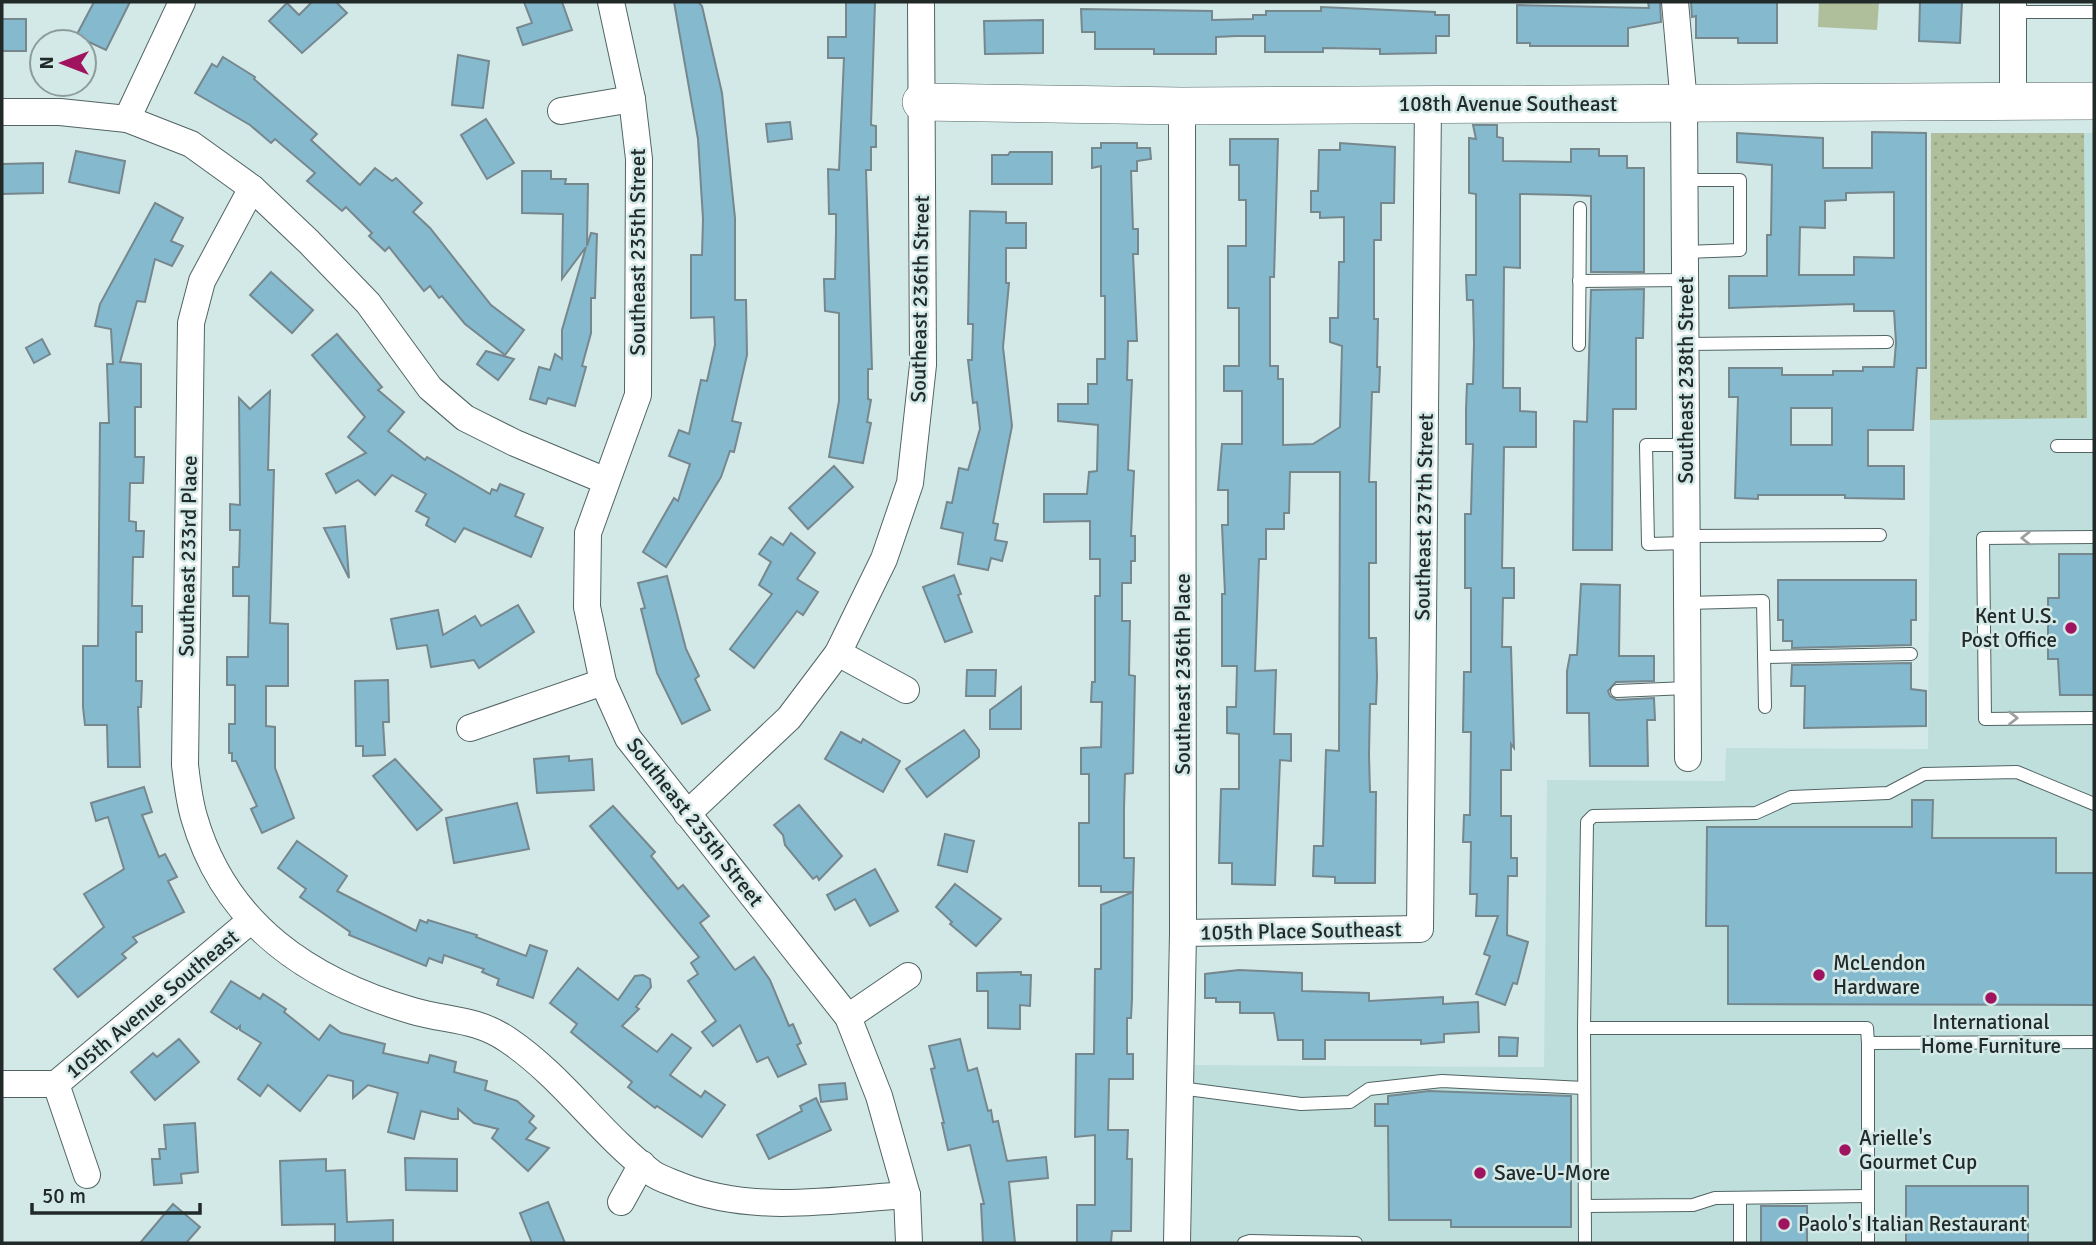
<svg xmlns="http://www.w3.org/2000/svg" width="2096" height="1245" font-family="Signika,sans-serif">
<defs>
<pattern id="grass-dots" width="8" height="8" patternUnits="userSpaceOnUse" patternTransform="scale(1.75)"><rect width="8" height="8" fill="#afbf9b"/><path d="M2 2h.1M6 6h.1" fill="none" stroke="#96a486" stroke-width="1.8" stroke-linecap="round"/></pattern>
</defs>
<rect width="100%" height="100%" fill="#d3e9e7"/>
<path fill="#bfdfdd" d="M2084,133H2094V1243H1191L1192,1065L1544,1067L1547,780L1725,781L1726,748L1928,749L1930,420L2087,417Z"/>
<path fill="url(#grass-dots)" d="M1931,133H2084L2087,418L1930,420Z"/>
<path fill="#afbf9b" d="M1819,2H1879L1877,30L1818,27Z"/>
<g fill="#85b9ce" stroke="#76878e" stroke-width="2" fill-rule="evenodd">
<path d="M94,2H130L106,50L76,36Z"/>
<path d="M312,2H336L347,13L302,53L269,21L287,3L299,15Z"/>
<path d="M524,2H562L572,30L523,45L517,28L532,23Z"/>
<path d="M674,2H698L702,6L722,93L735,218V300H746L747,355L732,421L741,423L734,452L730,451L721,477L666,567L643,552L674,498L678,501L690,464L669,456L679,430L689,434L701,380L707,381L715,345L714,317L691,318V255H702L703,219L698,139Z"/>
<path d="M846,2H875L871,125L876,126V147H871V170H866L872,369H868V399L871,400L867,422L871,423L863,463L829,457L839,401V313L825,311L824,279H835L836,232V214H829L828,169L839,170L844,58H828V37H846Z"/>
<path d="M1648,2H1660L1661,22L1628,28V46H1530V43H1517V5L1649,8Z"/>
<path d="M1691,2H1777V43H1738V38H1696V16L1692,17Z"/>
<path d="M1920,2H1962L1960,43L1919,41Z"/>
<path d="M1321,7L1435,12V15H1449V36H1436V53L1380,54V49L1323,48V52H1265V36H1236L1216,37V54H1154V49H1095V32H1082L1081,9L1212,11V20L1253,19V15H1266V11H1321Z"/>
<rect x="2" y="19" width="24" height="32"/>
<path d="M1043,20V53L985,54L984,21Z"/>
<path d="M458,55L489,61L483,108L452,105Z"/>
<path d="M223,57L255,77L254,79L317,134L311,140L360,185L375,168L392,181L396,178L422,203L413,212L430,228L491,305L524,330L505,355L465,324L442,296L439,298L430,286L424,291L389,247L385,251L369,236L372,233L346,207L342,211L307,181L315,173L275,139L271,143L250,125L195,93L212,64L217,67Z"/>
<path d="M486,119L514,163L487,179L461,135Z"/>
<path d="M790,122L792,139L768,142L766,124Z"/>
<path d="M1473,125H1497V137L1503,138V161L1571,162V149H1599V156H1627V168H1644V272H1591V196L1570,195L1520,194V268L1504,267L1503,388H1520V411L1536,412V447H1504L1502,568H1514V598H1503L1502,647H1511L1514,748L1511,744V770H1501V816H1511V858H1517V876H1508L1507,935L1528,942L1517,984L1513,983L1505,1005L1476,994L1490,956L1484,954L1498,916H1476L1477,894H1470L1471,842H1463L1464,815H1470L1471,732H1463L1464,672H1471V588H1465V514H1471L1472,474L1473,444H1466V410L1467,384H1473L1474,344L1473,300H1467L1466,275H1476V194L1469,193V138L1476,139Z"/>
<path d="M1872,132L1926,133V368H1917L1913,430H1868V466H1904V499L1845,498V495H1758V499L1735,498L1738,397H1729V368H1782V375H1833V371H1863V367H1894L1896,343L1894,311H1854V304L1729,308V276H1767V235H1771L1772,165L1737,162V133L1823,138V168H1872ZM1894,192V258L1854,257V275H1799L1800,227L1825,228V201L1846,200V193ZM1791,408H1832V445H1791Z"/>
<path d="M1230,139H1278L1274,277H1270V366H1278V379H1283V445L1313,444L1340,427L1342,346L1330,342V318H1338L1339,262H1344V217L1320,218V212H1311V191H1318L1319,150H1340V143L1395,147L1394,203H1381V240H1374V319H1378L1377,367H1380L1379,392H1372L1369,482H1376V563H1369V638H1376L1377,677L1376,704H1370L1369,755L1370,792H1376L1375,883H1335V877L1313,876L1314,846H1323L1326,750L1339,751L1340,472H1290L1289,513H1284V529H1266V559H1259L1255,671L1276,670L1274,734H1291V761L1280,760L1275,885L1232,884V863H1219L1221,789H1239V734L1227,733V707H1236L1237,666H1222V594H1225L1222,525H1228V490H1218L1222,444H1242V391H1224V366H1239V308H1228V246H1246V200H1239V165H1230Z"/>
<path d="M1101,143H1137V148H1150L1151,159L1137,161V171H1131L1133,229H1138V254H1133L1137,341H1128L1127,380H1132L1128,470L1134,471L1131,536H1135V561H1131V583H1122V621H1130L1129,675L1135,676L1133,773L1125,774L1124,808V858H1134L1133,892H1101V886H1079V823H1089V774H1081V748L1101,747L1102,702H1091L1092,682H1095V596H1100V559H1090V521L1044,522V494H1087L1089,472L1097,471L1098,425L1058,421V404H1088V384H1097V359H1105V296H1101V166L1092,168V148H1101Z"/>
<path d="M76,151L125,161L119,193L69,182Z"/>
<path d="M1010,152H1052V184H992V155H1008Z"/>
<path d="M43,163V193L2,194V164Z"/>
<path d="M522,171H551V179H566L565,184H588L587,246L591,233L597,234L595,298H591V333L582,366L586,367L575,406L548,398L546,404L530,399L539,367L550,370L555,354L562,359V330L586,247L562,279L563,214L522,213Z"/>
<path d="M155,203L183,218L171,241L183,246L172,266L155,259L145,302L137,301L120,362L141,364V407H135V457H144L143,483H130L129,521L136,522V531H144L143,557H133L132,606H142V632H136V681H142L141,707H138L140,767H108L107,725H85L83,707V646H98L100,423H109L107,364H113L111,329L95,326L100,304Z"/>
<path d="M970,211L1006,212V223H1026V248H1006V283H1009L1003,347L1012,426L993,523L998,524L995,540L1007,542L1002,561L991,558L988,570L958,564L963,533L941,528L947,502L952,503L959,468L968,470L980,429L977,402L973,403L968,360H972L973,324H968Z"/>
<path d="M271,272L313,310L292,333L250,295Z"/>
<path d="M1644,289L1643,338H1636V409H1613L1612,550H1573L1574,421L1587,422L1591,290Z"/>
<path d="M337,334L382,387L378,390L404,412L388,431L425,460L427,457L490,494L492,489L497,491L500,484L524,494L515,516L543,528L531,557L464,528L455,542L426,525L429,518L416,511L426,494L392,475L375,495L358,480L336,493L326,474L366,453L348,437L365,417L312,355Z"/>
<path d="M42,339L50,354L34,363L26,348Z"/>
<path d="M486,351L514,359L498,380L477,364Z"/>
<path d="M270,391L268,470H274L270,623L288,624V686H266V726L275,727V768L294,818L262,833L251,809L257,806L236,761H232V753H229V724H235V685H227V657H248L249,596H233V567H239L240,530H230V504L240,505L239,398L250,409Z"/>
<path d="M834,466L853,487L808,529L789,508Z"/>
<path d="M345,526L349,578L324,528Z"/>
<path d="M791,533L815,553L797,579L818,592L803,615L797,611L754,668L730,649L772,594L759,585L771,562L759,554L771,537L783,545Z"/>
<path d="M2059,554H2094V695H2060L2058,659H2048V598H2059Z"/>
<path d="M954,575L961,594L958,595L972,632L945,642L923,587Z"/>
<path d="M667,576L686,649L699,676L695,679L710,710L682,724L657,673L641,609L645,608L638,583Z"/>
<path d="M1778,580H1916V620H1911V645L1792,648V641H1783V620H1778Z"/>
<path d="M1581,584L1620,585L1619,656H1654V681L1616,682L1608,691L1610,696L1617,700L1654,698L1655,720H1647L1648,766H1590L1589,713H1567V671L1570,655H1577Z"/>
<path d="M518,605L534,632L479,668L474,660L431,667L427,645L397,649L391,619L438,610L443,635L475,616L481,626Z"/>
<path d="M1911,663V689L1926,691V726L1804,728L1805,686H1791L1792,665Z"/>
<path d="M967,670H996L995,696H966Z"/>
<path d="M388,680L389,722H383L385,755L363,756V746H356L355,681Z"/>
<path d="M1021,687V729H990V710Z"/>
<path d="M964,730L979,750V757L927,797L906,769Z"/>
<path d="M841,732L861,743L863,739L900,761L883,792L825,759Z"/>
<path d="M569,756V761L592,759L594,790L537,793L534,759Z"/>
<path d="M395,759L442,810L417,830L373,776Z"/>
<path d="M144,787L152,812L142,815L159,857L165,854L177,877L168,881L184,912L133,937L137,942L122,954L126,958L78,997L54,969L104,927L84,894L124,869L108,817L96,821L91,803Z"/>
<path d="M1912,800H1933L1932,838H2056V873H2094V1005L1728,1004V926H1706L1707,827H1912Z"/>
<path d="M517,803L529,849L454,863L446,818Z"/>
<path d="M799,805L842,856L819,880L817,876L813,879L785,845L783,835L774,825Z"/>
<path d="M613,806L655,852L651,856L678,889L683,885L709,916L700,923L735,970L754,957L770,980L789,1026L793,1024L801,1043L797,1045L806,1064L778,1077L768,1057L757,1062L740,1025L713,1046L702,1032L716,1021L688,981L698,974L691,963L699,957L590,826Z"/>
<path d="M945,834L974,841L967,872L938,865Z"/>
<path d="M297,841L347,876L337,891L416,931L420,920L427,923L428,920L477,935L476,937L526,956L530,945L547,951L533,998L497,985L499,979L482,972L484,969L444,955L442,963L429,958L426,966L349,935L350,932L300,897L306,889L278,868Z"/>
<path d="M875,869L898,911L870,926L855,899L835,910L827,895Z"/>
<path d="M955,884L1001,919L976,946L950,924L952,922L936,907Z"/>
<path d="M1133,892L1132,999L1131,1018H1127V1054H1133V1079H1109L1108,1130H1128L1127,1159H1132L1131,1231H1112L1111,1243H1077V1205H1095V1135L1075,1137L1076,1054H1094L1095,969H1101V905Z"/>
<path d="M578,968L618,1000L635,976L643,975L650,979L651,987L636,1007L639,1009L622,1026L657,1052L672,1034L691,1048L670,1075L701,1097L705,1091L725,1105L702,1137L657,1106L655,1108L628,1087L632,1082L571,1032L577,1024L550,1003Z"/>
<path d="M1239,970L1302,973V991L1369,993V1001L1443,997V1004L1478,1002L1479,1032L1444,1034V1042L1421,1044V1040H1325V1059H1303V1040H1278L1274,1013H1240V1002H1216V998H1205V974Z"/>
<path d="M1021,972V975H1031L1030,1006L1020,1005V1029L988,1028V991H977V973Z"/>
<path d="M231,981L260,999L263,994L286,1009L284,1012L319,1040L330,1025L341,1033L385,1044L383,1053L428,1063L430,1055L456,1062L454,1072L487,1081L485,1090L517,1101L534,1116L529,1122L536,1128L526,1139L549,1148L528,1171L492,1138L498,1129L474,1123L458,1109V1119H452L421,1111L414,1139L388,1132L398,1093L368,1085L353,1098V1081L328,1075L300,1111L268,1085L260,1096L238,1079L261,1043L240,1030V1026L237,1029L211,1012Z"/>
<path d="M1499,1037L1518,1038L1517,1056H1499Z"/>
<path d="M179,1039L199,1062L155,1100L131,1072L153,1053L157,1057Z"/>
<path d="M960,1039L968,1071L977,1068L988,1111L991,1110L993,1122L998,1121L1007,1161L1046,1157L1048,1178L1009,1182L1015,1243H983L981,1204H984L970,1145L948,1150L942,1123H944L931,1069L935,1068L929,1046Z"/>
<path d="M845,1083L847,1099L821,1102L819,1085Z"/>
<path d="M1429,1091L1571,1096V1227H1451V1220H1389L1388,1126H1375V1104H1388V1096Z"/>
<path d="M816,1098L831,1130L769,1159L757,1135L802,1111L800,1106Z"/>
<path d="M195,1123L198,1172L181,1174L182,1183L154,1185L152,1159H160L159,1149H166L164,1125Z"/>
<path d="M405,1158L457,1159V1191L406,1190Z"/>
<path d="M326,1159V1171L345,1170L347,1222L393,1220V1243H335V1224L282,1225L280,1161Z"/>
<rect x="1906" y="1186" width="122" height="57"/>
<path d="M548,1202L565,1243H532L520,1213Z"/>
<path d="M173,1204L200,1227L186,1243H140Z"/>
<rect x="1761" y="1206" width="46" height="37"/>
</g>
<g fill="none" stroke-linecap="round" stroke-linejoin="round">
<defs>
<g id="lane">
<path d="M2013,12H2094"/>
<path d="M1685,180H1740V250L1685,252"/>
<path d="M1579,281L1685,280"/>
<path d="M1685,344L1887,342"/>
<path d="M1579,345L1580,208"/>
<path d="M1686,445H1646L1648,544L1687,543"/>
<path d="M2057,446H2094"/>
<path d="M1687,536L1880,535"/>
<path d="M2094,537L1983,538L1985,719L2094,718"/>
<path d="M1687,603L1763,601L1765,707"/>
<path d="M1764,657L1911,654"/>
<path d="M1617,691L1687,688"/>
<path d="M1584,1028L1587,822L1593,816L1756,813L1791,797L1888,793L1924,774L2017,772L2094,804"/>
<path d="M1180,1088L1301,1104L1350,1102L1369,1089L1442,1081L1584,1088"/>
<path d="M1740,1198V1243"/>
<path d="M1585,1206L1693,1205L1715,1198L1868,1196"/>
<path d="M1244,1243L1250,1241L1356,1243"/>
<path d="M1585,1243L1584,1028H1867L1868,1043"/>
<path d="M1868,1243V1043L2094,1042"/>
</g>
<g id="street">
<path d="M611,2L632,99L639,159L638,395L588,533L587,607L603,682L628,738L848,1017L879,1096L907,1195L909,1243"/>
<path d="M1675,2L1684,104L1688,758"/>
<path d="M2013,101V2"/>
<path d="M561,111L632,99"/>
<path d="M2,112H60L127,119L191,144L252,188L309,242L368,303L430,388L465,418L515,443L606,481"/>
<path d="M127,119L182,2"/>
<path d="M252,188L202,281L191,323L185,765C187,782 189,800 194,817C225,925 310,981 413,1011C447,1021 476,1018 508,1040C563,1077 600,1134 652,1173C660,1179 672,1182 681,1186C753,1214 832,1200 907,1195"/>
<path d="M838,653L906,690"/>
<path d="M470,728L603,682"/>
<path d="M687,814L789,718L838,653L884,559L910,483L923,365L921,2"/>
<path d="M1183,933L1420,929L1428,104"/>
<path d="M848,1017L908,976"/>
<path d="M2,1084H56"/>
<path d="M87,1175L56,1084L250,921"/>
<path d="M621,1202L642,1164"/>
<path d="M1177,1243L1183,933L1182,106"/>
</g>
<path id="secondary" d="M921,102L1182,106L2094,101"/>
</defs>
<use href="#lane" stroke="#516463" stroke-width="14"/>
<use href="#street" stroke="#516463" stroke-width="28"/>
<use href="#secondary" stroke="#516463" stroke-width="38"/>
<use href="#lane" stroke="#fff" stroke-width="12"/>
<use href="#street" stroke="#fff" stroke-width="26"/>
<use href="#secondary" stroke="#fff" stroke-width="37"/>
</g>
<defs><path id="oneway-chevron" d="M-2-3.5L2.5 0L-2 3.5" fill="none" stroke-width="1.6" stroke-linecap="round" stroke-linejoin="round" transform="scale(1.75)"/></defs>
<g stroke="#9c9f9f">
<use href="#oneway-chevron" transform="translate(2026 538) rotate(180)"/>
<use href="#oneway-chevron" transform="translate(2013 718)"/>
</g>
<g fill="#a0145f" stroke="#d3e9e7" stroke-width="2.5">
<circle cx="2071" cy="628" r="7"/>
<circle cx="1819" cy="975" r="7"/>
<circle cx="1991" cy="998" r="7"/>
<circle cx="1845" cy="1150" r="7"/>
<circle cx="1480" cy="1173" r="7"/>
<circle cx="1784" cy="1224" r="7"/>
</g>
<g text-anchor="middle" stroke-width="5" stroke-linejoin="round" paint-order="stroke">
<g font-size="21" fill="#222a29" stroke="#d3e9e7">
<text x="1508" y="111">108th Avenue Southeast</text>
<text transform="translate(638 252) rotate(-90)" y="7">Southeast 235th Street</text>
<text transform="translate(920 299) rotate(-89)" y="7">Southeast 236th Street</text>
<text transform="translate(1686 380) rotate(-90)" y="7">Southeast 238th Street</text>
<text transform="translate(1424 517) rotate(-89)" y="7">Southeast 237th Street</text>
<text transform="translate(188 556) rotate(-89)" y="7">Southeast 233rd Place</text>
<text transform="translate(1183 674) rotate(-90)" y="7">Southeast 236th Place</text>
<text transform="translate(695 822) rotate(52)" y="7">Southeast 235th Street</text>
<text transform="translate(1301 931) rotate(-1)" y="7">105th Place Southeast</text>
<text transform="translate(152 1004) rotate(-40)" y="7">105th Avenue Southeast</text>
</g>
<g font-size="21" fill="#222a29" stroke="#d3e9e7" text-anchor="start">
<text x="2057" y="623" text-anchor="end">Kent U.S.<tspan x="2057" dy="24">Post Office</tspan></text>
<text x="1833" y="970">McLendon<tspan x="1833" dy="24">Hardware</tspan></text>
<text x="1991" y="1029" text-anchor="middle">International<tspan x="1991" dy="24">Home Furniture</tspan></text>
<text x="1859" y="1145">Arielle's<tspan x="1859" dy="24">Gourmet Cup</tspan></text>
<text x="1494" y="1180">Save-U-More</text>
<text x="1798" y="1231">Paolo's Italian Restaurant</text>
</g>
</g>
<rect width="2096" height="1245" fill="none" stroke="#222a29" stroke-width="7"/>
<g transform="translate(63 63) rotate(270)"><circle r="33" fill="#d3e9e7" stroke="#8c9d9b" stroke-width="2"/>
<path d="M0-5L12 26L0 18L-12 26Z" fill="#a0145f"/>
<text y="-10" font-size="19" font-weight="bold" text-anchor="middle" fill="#222a29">N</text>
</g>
<path d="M32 1203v10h168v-10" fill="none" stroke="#222a29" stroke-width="3.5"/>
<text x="42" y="1203" font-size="21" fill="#222a29" stroke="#d3e9e7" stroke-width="5" paint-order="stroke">50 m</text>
</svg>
